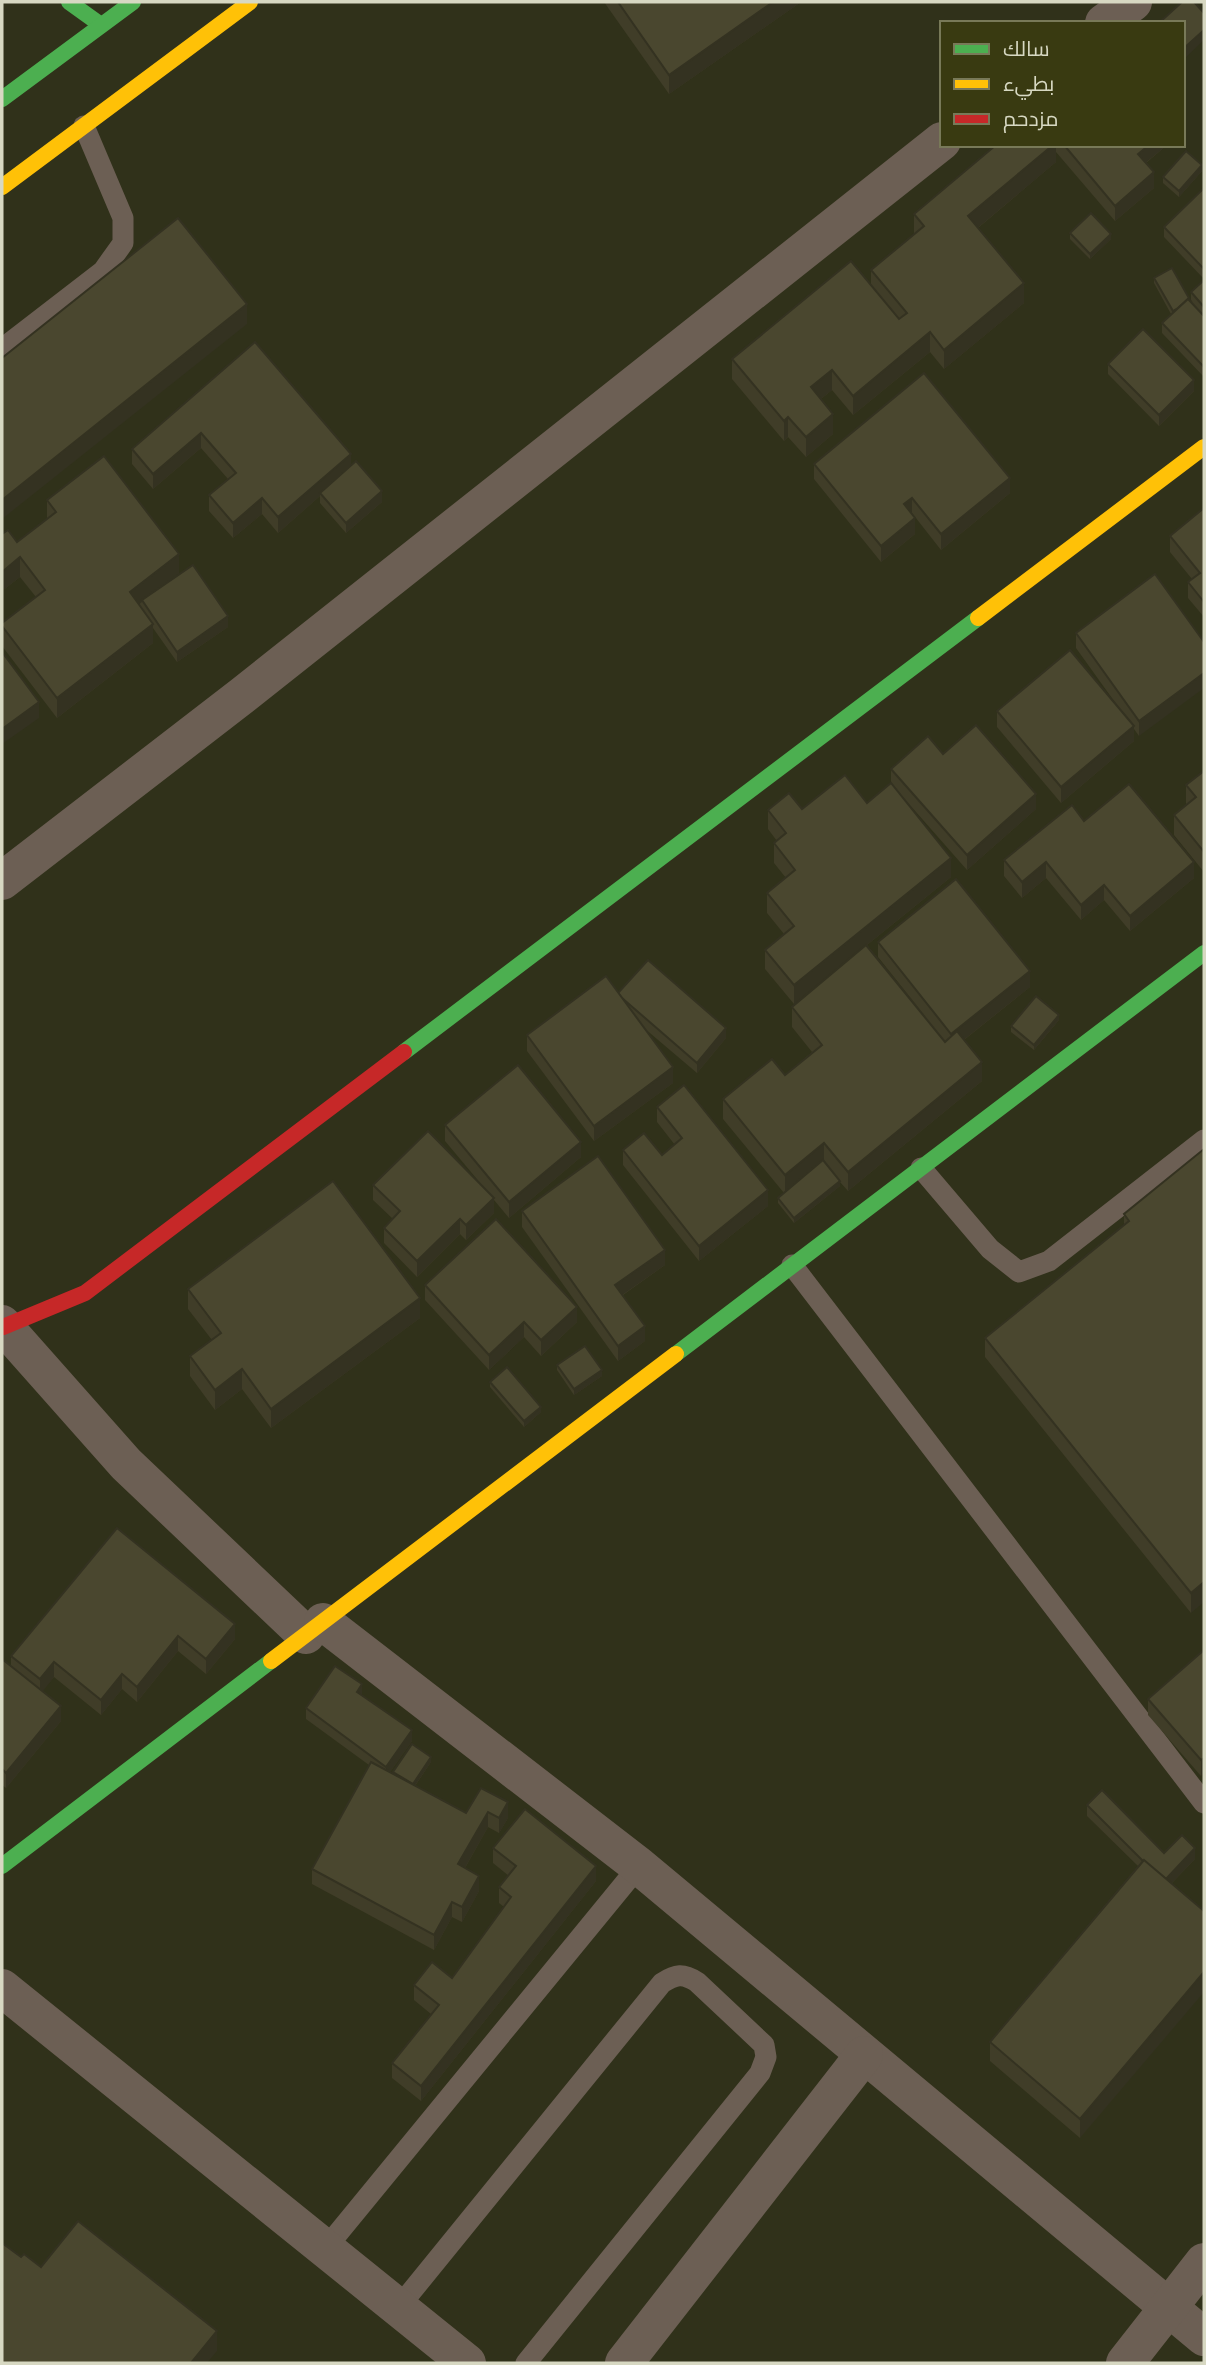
<svg xmlns="http://www.w3.org/2000/svg" width="1206" height="2365" font-family="Karla,Cairo,sans-serif">
<rect width="100%" height="100%" fill="#30311a"/>
<g fill="none" stroke-linecap="round" stroke-linejoin="round">
<g stroke="#6c5f54" stroke-width="21">
<path d="M2,349L103,271L123,243V218L84,126"/>
<path d="M921,1168L990,1249L1019,1272L1049,1261L1204,1140"/>
<path d="M792,1265L1204,1803"/>
<path d="M325,2249L639,1866"/>
<path d="M398,2308L662,1983C676,1974 683,1973 697,1982L764,2045L766,2057L760,2073L526,2363"/>
</g>
<g stroke="#6c5f54" stroke-width="38">
<path d="M1104,23L1133,2"/>
<path d="M2,881L243,695L942,141"/>
<path d="M2,1324L126,1464L306,1635"/>
<path d="M323,1622L639,1866L1204,2337"/>
<path d="M2,1988L467,2363"/>
<path d="M624,2363L864,2055"/>
<path d="M1125,2363L1204,2262"/>
</g>
<g stroke="#4caf50" stroke-width="16">
<path d="M69,2L101,25"/>
<path d="M2,99L133,2"/>
<path d="M404,1052L978,618"/>
<path d="M676,1354L1204,953"/>
<path d="M2,1866L271,1661"/>
</g>
<g stroke="#ffc107" stroke-width="16">
<path d="M2,187L250,2"/>
<path d="M978,618L1204,447"/>
<path d="M271,1661L676,1354"/>
</g>
<path stroke="#c62828" stroke-width="16" d="M3,1327L85,1293L404,1052"/>
</g>
<g fill="#403d28">
<path d="M604,2H801L669,94Z"/>
<path d="M996,145H1167L1146,163L1154,188L1115,221L1056,152V162L978,228L1024,303L944,369L930,352L853,415L832,390L821,399L833,434L806,457L788,437L784,441L732,379V359L871,285V270L914,234V214Z"/>
<path d="M1202,171L1179,197L1163,183V177Z"/>
<path d="M1204,188V279L1164,237V227Z"/>
<path d="M1070,233L1111,239L1090,259L1070,239Z"/>
<path d="M1154,278L1191,301V292L1204,280V377L1162,333V323L1171,314L1154,283Z"/>
<path d="M255,342L351,466L382,502L346,533L320,503V496L278,533L262,514L233,538L209,511V495L228,479L201,448L153,489L132,464V449Z"/>
<path d="M1108,364L1194,391L1159,426L1108,374Z"/>
<path d="M814,464L1010,493L941,550L912,513L915,534L881,562L814,479Z"/>
<path d="M47,500L179,573L168,582L228,627L177,662L153,628V643L57,718L2,646V623L36,597L20,577L2,591V534L17,542L47,519Z"/>
<path d="M1204,508V617L1188,598V582L1192,579L1170,552V536Z"/>
<path d="M1155,574L1139,736L1134,729V741L1061,803L997,727V711L1119,708L1076,648V633Z"/>
<path d="M943,754L1036,809L967,870L901,795L951,877L867,945L929,1021L878,957V942L1030,987L964,1040L982,1081L848,1191L840,1182V1186L794,1223L778,1203V1198L784,1193L723,1119V1099L785,1075L812,1052L792,1027V1007L847,961L794,1004L765,969V950L784,934L767,913V893L786,878L774,863V843L777,841L768,829V810L802,809L867,803L891,783V769Z"/>
<path d="M1204,771V872L1174,835V815L1186,805V785Z"/>
<path d="M1084,821L1194,878L1130,931L1104,900L1081,920L1046,878L1022,898L1004,876V860Z"/>
<path d="M618,993L726,1038L697,1073L644,1028L673,1083L594,1141L527,1051V1035Z"/>
<path d="M1059,1020L1034,1050L1011,1032V1026Z"/>
<path d="M657,1107L768,1206L699,1261L623,1165V1150L662,1155L675,1145L657,1122Z"/>
<path d="M445,1125L581,1157L509,1218L494,1200V1213L466,1240L460,1234L417,1277L384,1243V1228L393,1219L373,1200V1185L481,1184L445,1141Z"/>
<path d="M1204,1149L1191,1613L985,1357V1338L1124,1225V1214Z"/>
<path d="M522,1211L665,1265L623,1295L645,1341L618,1361L522,1227Z"/>
<path d="M425,1285L577,1322L541,1356L524,1337L489,1370L425,1300Z"/>
<path d="M188,1289L420,1318L271,1428L242,1389L215,1410L190,1376V1356L212,1340L188,1309Z"/>
<path d="M557,1365L602,1376L574,1395L557,1370Z"/>
<path d="M490,1382L541,1412L524,1427L490,1387Z"/>
<path d="M117,1528L235,1639L206,1674L178,1651L137,1702L122,1689L101,1715L54,1677L42,1691L61,1721L6,1788L2,1785V1659L11,1666V1656Z"/>
<path d="M1204,1650L1201,1776L1148,1715V1699Z"/>
<path d="M362,1695L412,1741L390,1772L393,1774V1772L431,1762L415,1786L466,1813L481,1788L508,1818L499,1833L488,1827L465,1868L479,1891L462,1922L452,1917L434,1950L312,1884V1869L369,1765L306,1719V1708Z"/>
<path d="M1087,1805L1164,1853L1195,1859L1171,1884L1080,2138L990,2061V2042L1138,1866L1087,1816Z"/>
<path d="M493,1848L596,1881L421,2101L392,2078V2063L431,2014L414,2000V1985L452,1978L504,1907L499,1903V1887L509,1876L493,1863Z"/>
</g>
<g fill="#343221">
<path d="M773,2H801L669,94V75Z"/>
<path d="M1204,30V40L1183,60V49Z"/>
<path d="M1053,145H1056V162L968,236V216Z"/>
<path d="M1149,145H1167L1138,169V154Z"/>
<path d="M1202,165V171L1179,197V191Z"/>
<path d="M1154,172V188L1115,221V206Z"/>
<path d="M1111,234V239L1090,259V254Z"/>
<path d="M1024,283V303L944,369V350Z"/>
<path d="M247,304V324L2,519V500Z"/>
<path d="M930,332V352L853,415V396Z"/>
<path d="M832,370V390L811,407V387Z"/>
<path d="M1194,380V391L1159,426V415Z"/>
<path d="M833,414V434L806,457V437Z"/>
<path d="M788,417V437L784,441V421Z"/>
<path d="M201,433V448L153,489V474Z"/>
<path d="M351,454V469L320,493V496L278,533V517Z"/>
<path d="M1010,478V493L941,550V534Z"/>
<path d="M382,491V502L346,533V523Z"/>
<path d="M262,498V514L233,538V523Z"/>
<path d="M912,498V513L904,504Z"/>
<path d="M915,518V534L881,562V546Z"/>
<path d="M179,554V573L143,602L142,600V602L130,612V592Z"/>
<path d="M20,557V577L2,591V572Z"/>
<path d="M228,616V627L177,662V652Z"/>
<path d="M153,624V643L57,718V698Z"/>
<path d="M1204,673V688L1139,736V721Z"/>
<path d="M39,702V718L2,744V729Z"/>
<path d="M1134,726V741L1061,803V787Z"/>
<path d="M1036,794V809L967,870V855Z"/>
<path d="M951,858V877L794,1004V985Z"/>
<path d="M1046,862V878L1022,898V882Z"/>
<path d="M1194,862V878L1130,931V916Z"/>
<path d="M1104,885V900L1081,920V905Z"/>
<path d="M1030,971V987L951,1050V1034Z"/>
<path d="M1059,1015V1020L1034,1050V1045Z"/>
<path d="M726,1028V1038L697,1073V1063Z"/>
<path d="M982,1062V1081L848,1191V1172Z"/>
<path d="M673,1067V1083L594,1141V1126Z"/>
<path d="M581,1142V1157L509,1218V1202Z"/>
<path d="M824,1143V1163L785,1195V1175Z"/>
<path d="M840,1181V1186L794,1223V1218Z"/>
<path d="M768,1190V1206L699,1261V1246Z"/>
<path d="M494,1198V1213L466,1240V1225Z"/>
<path d="M460,1219V1234L417,1277V1261Z"/>
<path d="M665,1250V1265L615,1300V1285Z"/>
<path d="M420,1298V1318L271,1428V1409Z"/>
<path d="M577,1307V1322L541,1356V1340Z"/>
<path d="M524,1322V1337L489,1370V1355Z"/>
<path d="M645,1326V1341L618,1361V1346Z"/>
<path d="M242,1369V1389L215,1410V1390Z"/>
<path d="M602,1370V1376L574,1395V1389Z"/>
<path d="M541,1407V1412L524,1427V1421Z"/>
<path d="M1204,1582V1602L1191,1613V1593Z"/>
<path d="M235,1624V1639L206,1674V1659Z"/>
<path d="M178,1636V1651L137,1702V1687Z"/>
<path d="M54,1662V1677L40,1695V1679Z"/>
<path d="M122,1674V1689L101,1715V1700Z"/>
<path d="M362,1684V1695L357,1692Z"/>
<path d="M61,1706V1721L6,1788V1773Z"/>
<path d="M412,1730V1741L386,1778V1767Z"/>
<path d="M431,1757V1762L412,1790V1784Z"/>
<path d="M1204,1758V1773L1201,1776V1760Z"/>
<path d="M508,1802V1818L499,1833V1818Z"/>
<path d="M488,1812V1827L458,1880V1864Z"/>
<path d="M1195,1848V1859L1164,1891V1881Z"/>
<path d="M596,1866V1881L421,2101V2086Z"/>
<path d="M479,1876V1891L462,1922V1907Z"/>
<path d="M452,1902V1917L434,1950V1935Z"/>
<path d="M1204,1972V1992L1080,2138V2119Z"/>
<path d="M217,2331V2351L207,2363H191Z"/>
</g>
<g fill="#4a472f" stroke="#343221" stroke-width="2">
<path d="M618,2H773L669,75Z"/>
<path d="M1182,2H1194L1204,13V30L1183,49V23H1159Z"/>
<path d="M996,145H1053L968,216L1024,283L944,350L930,332L853,396L832,370L811,387L833,414L806,437L788,417L784,421L732,359L851,261L899,319L907,313L871,270L924,226L914,214Z"/>
<path d="M1064,145H1149L1138,154L1154,172L1115,206Z"/>
<path d="M1186,151L1202,165L1179,191L1163,177Z"/>
<path d="M1204,188V269L1164,227Z"/>
<path d="M1091,213L1111,234L1090,254L1070,233Z"/>
<path d="M178,218L247,304L2,500V358Z"/>
<path d="M1172,268L1190,300L1188,299L1178,308L1173,311L1154,278Z"/>
<path d="M1204,280V307L1191,292Z"/>
<path d="M1188,299L1204,316V367L1162,323Z"/>
<path d="M1143,329L1194,380L1159,415L1108,364Z"/>
<path d="M255,342L351,454L278,517L262,498L233,523L209,495L236,473L201,433L153,474L132,449Z"/>
<path d="M924,373L1010,478L941,534L912,498L904,504L915,518L881,546L814,464Z"/>
<path d="M104,456L179,554L130,592L153,624L57,698L2,626V623L45,590L20,557L2,572V534L8,530L17,542L56,512L47,500Z"/>
<path d="M356,461L382,491L346,523L320,493Z"/>
<path d="M1204,508V602L1188,582L1200,573L1170,536Z"/>
<path d="M193,565L228,616L177,652L142,600Z"/>
<path d="M1155,574L1204,642V673L1139,721L1076,633Z"/>
<path d="M1070,650L1134,726L1061,787L997,711Z"/>
<path d="M2,652L39,702L2,729Z"/>
<path d="M976,725L1036,794L967,855L891,769L928,736L943,754Z"/>
<path d="M1204,771V852L1174,815L1196,797L1186,785Z"/>
<path d="M845,775L867,803L891,783L951,858L794,985L765,950L794,926L767,893L795,870L774,843L786,833L768,810L789,793L802,809Z"/>
<path d="M1129,784L1194,862L1130,916L1104,885L1081,905L1046,862L1022,882L1004,860L1072,805L1084,821Z"/>
<path d="M956,879L1030,971L951,1034L878,942Z"/>
<path d="M866,945L945,1042L957,1031L982,1062L848,1172L824,1143L785,1175L723,1099L772,1059L785,1075L822,1045L792,1007Z"/>
<path d="M648,960L726,1028L697,1063L622,998L618,993Z"/>
<path d="M606,976L673,1067L594,1126L527,1035Z"/>
<path d="M1036,996L1059,1015L1034,1045L1011,1026Z"/>
<path d="M518,1065L581,1142L509,1202L445,1125Z"/>
<path d="M684,1085L768,1190L699,1246L623,1150L644,1133L662,1155L682,1138L657,1107Z"/>
<path d="M428,1131L494,1198L466,1225L460,1219L417,1261L384,1228L400,1211L373,1185Z"/>
<path d="M1204,1149V1582L1191,1593L985,1338L1129,1221L1124,1214Z"/>
<path d="M598,1156L665,1250L615,1285L645,1326L618,1346L522,1211Z"/>
<path d="M823,1160L840,1181L794,1218L778,1198Z"/>
<path d="M333,1181L420,1298L271,1409L242,1369L215,1390L190,1356L221,1333L188,1289Z"/>
<path d="M496,1219L577,1307L541,1340L524,1322L489,1355L425,1285Z"/>
<path d="M585,1346L602,1370L574,1389L557,1365Z"/>
<path d="M507,1367L541,1407L524,1421L490,1382Z"/>
<path d="M117,1528L235,1624L206,1659L178,1636L137,1687L122,1674L101,1700L54,1662L40,1679L11,1656Z"/>
<path d="M1204,1650V1758L1201,1760L1148,1699Z"/>
<path d="M2,1659L61,1706L6,1773L2,1769Z"/>
<path d="M335,1666L362,1684L357,1692L412,1730L386,1767L306,1708Z"/>
<path d="M412,1744L431,1757L413,1784L393,1772Z"/>
<path d="M371,1762L466,1813L481,1788L508,1802L499,1818L488,1812L458,1864L479,1876L462,1907L452,1902L434,1935L312,1869Z"/>
<path d="M1102,1790L1164,1853L1182,1835L1195,1848L1166,1879L1143,1861L1087,1805Z"/>
<path d="M525,1809L596,1866L421,2086L392,2063L439,2005L414,1985L432,1962L452,1978L511,1897L499,1887L516,1866L493,1848Z"/>
<path d="M1144,1860L1204,1911V1972L1080,2119L990,2042Z"/>
<path d="M78,2221L217,2331L191,2363H2V2243L21,2257L24,2254L41,2267Z"/>
</g>
<rect width="1206" height="2365" fill="none" stroke="#d7d8c2" stroke-width="7"/>
<rect x="940" y="21" width="245" height="126" fill="#393a11" stroke="#787958" stroke-width="2"/>
<rect x="954" y="44" width="35" height="10" fill="#4caf50" stroke="#787958" stroke-width="2"/>
<text x="1003" y="56" font-size="21" fill="#d7d8c2">سالك</text>
<rect x="954" y="79" width="35" height="10" fill="#ffc107" stroke="#787958" stroke-width="2"/>
<text x="1003" y="91" font-size="21" fill="#d7d8c2">بطيء</text>
<rect x="954" y="114" width="35" height="10" fill="#c62828" stroke="#787958" stroke-width="2"/>
<text x="1003" y="126" font-size="21" fill="#d7d8c2">مزدحم</text>
</svg>
